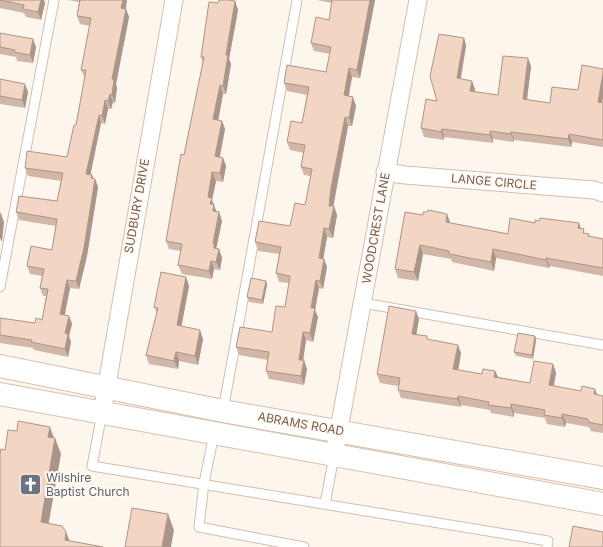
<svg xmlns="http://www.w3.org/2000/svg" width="603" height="547" font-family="Inter,sans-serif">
<rect width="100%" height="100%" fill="#fdf6ec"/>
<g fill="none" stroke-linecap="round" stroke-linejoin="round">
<defs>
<g id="lane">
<path d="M0,287L54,0"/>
<path d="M363,303L603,345"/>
<path d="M223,411L297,0"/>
<path d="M102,413L92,466L548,541L547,547"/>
<path d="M214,434L204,483L199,527L304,547"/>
<path d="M325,504L334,456"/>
</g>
<g id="street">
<path d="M385,172L405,175L594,190L603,193"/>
<path d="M102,413L174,0"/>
<path d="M334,456L418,0"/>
</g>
<g id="secondary">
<path d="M0,366L223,411L603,478"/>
<path d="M0,394L603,504"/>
</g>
</defs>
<use href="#lane" stroke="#d1beb0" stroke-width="11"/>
<use href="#street" stroke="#d1beb0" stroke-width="19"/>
<use href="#secondary" stroke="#d6c0b0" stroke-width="24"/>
<use href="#lane" stroke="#fff" stroke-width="9"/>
<use href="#street" stroke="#fff" stroke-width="17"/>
<use href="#secondary" stroke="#fff" stroke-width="22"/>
</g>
<g fill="#d1b7a8">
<path d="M0,0L45,3L41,20L26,17L24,13L0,8Z"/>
<path d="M68,0H127L126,9L129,17L116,84L117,88L115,103L113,102L111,109H108L105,124L101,123L90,175H92L93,178L95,179L98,187L87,256L79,289L70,288L65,315L69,316L72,324L69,336L71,342L68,357L34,350L33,348L0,343V318L35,323L42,320L46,296H43L40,288L42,276L30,274L27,266L52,250L56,226L19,220L16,212L57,201L61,181L28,176L25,168L67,157L76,125L85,78L81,70L90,26L80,24L77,16L79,2Z"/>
<path d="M317,0H375L360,78L352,77L349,96L356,106L352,126H348L335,197L333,206L337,215L333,238L327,237L323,258L324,259L327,267L323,289L319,288L315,310L318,317L313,342L306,340L303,360L307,369L304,385L269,379L266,371L268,360L239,355L236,347L272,332L285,307L289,283L279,282L276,273L279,254L258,251L255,242L290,226L305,205L311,176L304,175L301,167L304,153L290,150L287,142L302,123L307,95L287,91L284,83L326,72L330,54L314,51L311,43L329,20L332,3Z"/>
<path d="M235,1L238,10L229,59L231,64L226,94H223L218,120L222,121L225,129L220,157L223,158L226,166L223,182L216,181L212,200L216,212H219L222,221L216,249H219L222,258L220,270L214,269L212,279L182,274L178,265L181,251L169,249L166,241L203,63L201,57L218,3Z"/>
<path d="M0,33L36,47L33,63L17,61L16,57L0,54Z"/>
<path d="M464,38L466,46L461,79L475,89V92L498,95L531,66L527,100L550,103H603V147L572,142L571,147L514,140V142L493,139V143L444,137V140L424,137L421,128L437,101Z"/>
<path d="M0,79L28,92L25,108L0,104Z"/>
<path d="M405,212L450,222V223L508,234L535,223L581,229L585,234H589V236L603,239V276L550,266L549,268L496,258L494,271L452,262L451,259L423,254L418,281L398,278L395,269Z"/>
<path d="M186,277L189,286L181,326L203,339L198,365L179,361L178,369L149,364L146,355L157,313L154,307Z"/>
<path d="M266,281L267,285L263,304L249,302L247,297Z"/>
<path d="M419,319L416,334L461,353L458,370L482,374L495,371L498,377L530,383L553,364L556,373L554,386L603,396V433L591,431L589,427L566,423L565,427L547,424L545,418L514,413V417L491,413L490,410L461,405V407L401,398L398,390V386L380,383L377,374Z"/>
<path d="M535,336L536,340L533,359L516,356L514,352Z"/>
</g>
<g fill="#aa9588">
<path d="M41,0H44L45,3L41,20L38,12Z"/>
<path d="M123,0H127L124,16L121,8Z"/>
<path d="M370,0H375L360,78L357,70Z"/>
<path d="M235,1L238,10L229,59L231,64L226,94L223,86L226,55Z"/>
<path d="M126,9L129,17L116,84L117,88L115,103L112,95V79Z"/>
<path d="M464,38L466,46L459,86L457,78Z"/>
<path d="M33,39L36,47L33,63L30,55Z"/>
<path d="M528,58L531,66L526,107L523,99Z"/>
<path d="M349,68L352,77L347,104L344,95Z"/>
<path d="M603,73V98L601,110L598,102Z"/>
<path d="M472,81L475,89L473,99L470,91Z"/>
<path d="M25,84L28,92L25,108L22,100Z"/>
<path d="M220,85L223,94L217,127L213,119Z"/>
<path d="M110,94L113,102L111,109L108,101Z"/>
<path d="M353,97L356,106L352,126L349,118Z"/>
<path d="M105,100L108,109L105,124L102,116Z"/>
<path d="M99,115L101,123L89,182L86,174Z"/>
<path d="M345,117L348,126L335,197L332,214L329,206L331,188Z"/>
<path d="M222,121L225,129L218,165L215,156Z"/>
<path d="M442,129L444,137V140L441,132Z"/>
<path d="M490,131L493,139V143L490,135Z"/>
<path d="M511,132L514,140V142L511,134Z"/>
<path d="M569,134L572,142L571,147L568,139Z"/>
<path d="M223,158L226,166L223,182L220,173Z"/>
<path d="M212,172L216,181L212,200L217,213L216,220L208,197Z"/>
<path d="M92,175L95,183V179L98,187L87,256L79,289L76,281Z"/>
<path d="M334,206L337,215L333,238L329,229Z"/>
<path d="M219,212L222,221L216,249L214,248L213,243Z"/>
<path d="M1,214L4,222L2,242L0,238V223Z"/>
<path d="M447,214L450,222L449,231L446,222Z"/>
<path d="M579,223L582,232L578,228Z"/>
<path d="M324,228L327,237L322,266L319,258Z"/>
<path d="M420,245L423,254L418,281L414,272Z"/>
<path d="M219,249L222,258L220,270L216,262Z"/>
<path d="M493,249L496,258L494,271L491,262Z"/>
<path d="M546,258L550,266L549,268L546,260Z"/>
<path d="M324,259L327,267L323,289L320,281Z"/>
<path d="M211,261L214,269L212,279L209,271Z"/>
<path d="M186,277L189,286L180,334L177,325Z"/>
<path d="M67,280L70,288L63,322L60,314Z"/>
<path d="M316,280L319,288L315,310L318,317L313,342L310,333L311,308Z"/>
<path d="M266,281L267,285L263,304L262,300Z"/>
<path d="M416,311L419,319L415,342L412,334Z"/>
<path d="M69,316L72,324L69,336L71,342L68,357L65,349V333Z"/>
<path d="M200,330L203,339L198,365L195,356Z"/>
<path d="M303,332L306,340L302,368L299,360Z"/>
<path d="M535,336L536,340L533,359L532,355Z"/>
<path d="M458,345L461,353L457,377L453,369Z"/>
<path d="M176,352L179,361L178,369L174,361Z"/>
<path d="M304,360L307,369L304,385L301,376Z"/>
<path d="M553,364L556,373L552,394L549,385Z"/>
<path d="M495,371L499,379L494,377Z"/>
<path d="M595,389L598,397L594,394Z"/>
<path d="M458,396L461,405V407L457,399Z"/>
<path d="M511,404L514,413V417L511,408Z"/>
<path d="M562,414L566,423L565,427L562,418Z"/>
<path d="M50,427L55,441V438L61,454L46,538L41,522L48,437Z"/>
<path d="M168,514L174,530L171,547H162Z"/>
<path d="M66,532L72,547L65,540Z"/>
</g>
<g fill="#f3d5c3" stroke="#aa9588">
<path d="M0,0H41L38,12L23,9L24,5Z"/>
<path d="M80,0H123L121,8L126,9L112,79L114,80L112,95L110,94L108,101L105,100L102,116L99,115L86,174L92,175L91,178L95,179L84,248L76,281L67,280L60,314L69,316L65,333L68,334L65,349L31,342L32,340L0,335V318L35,323L36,318L42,320L48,289L40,288L44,269L27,266L31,246L52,250L57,219L16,212L19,196L57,201L63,173L25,168L27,151L67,157L74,125H76L86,70H81L91,18L77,16Z"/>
<path d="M219,0H229L235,1L226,55H228L223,86L220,85L213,119L222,121L215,156L223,158L220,173L212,172L208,197L212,198L210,204H214L213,211L219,212L213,243H214V248L219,249L216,262L211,261L209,271L178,265L182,244L166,241L181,154L184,155L204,57H201L209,2L218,3Z"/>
<path d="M332,0H370L357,70L349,68L344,95L353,97L349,118L345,117L331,188L329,206H334L329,229L324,228L319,258L324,259L320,281L316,280L311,308H315L310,333L303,332L299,360H304L301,376L266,371L269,352L236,347L240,327L272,332L276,306L285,307L290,276L276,273L281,247L255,242L259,221L290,226L295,203L305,205L312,169L301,167L305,145L287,142L291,121L302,123L309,87L284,83L287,65L326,72L331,47L311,43L316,17L329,20Z"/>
<path d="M0,33L33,39L30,55L14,52L15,50L0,47Z"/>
<path d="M439,34L464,38L457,78L472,81L470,91L498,95L503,56L528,58L523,99L550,103L552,87L578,90L582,65L603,69V73L598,102L603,103V140L569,134L568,139L511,132V134L490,131V135L442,129L441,132L421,128L426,99L437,101L430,76Z"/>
<path d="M0,79L25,84L22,100L0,96Z"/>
<path d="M428,210L447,214L446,222L508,234L510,218L535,223V220L539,221L540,218L579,223L578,228L584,229L583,233L589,234L588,236L603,239V268L546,258V260L493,249L491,262L449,254V251L420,245L414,272L395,269L405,212L423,215V212H427Z"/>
<path d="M0,213L1,214L0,223Z"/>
<path d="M161,272L186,277L177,325L200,330L195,356L176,352L174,361L146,355L158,308L154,307Z"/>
<path d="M251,278L266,281L262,300L247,297Z"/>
<path d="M389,306L416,311L412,334L427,336V339L458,345L453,369L482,374L483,369L495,371L494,377L530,383L534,361L553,364L549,385L581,391L582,386L595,389L594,394L603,396V425L588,422V419L562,414V418L544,415L545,410L511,404V408L488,405L489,402L458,396L457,399L398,390L400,378L377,374Z"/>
<path d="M518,333L535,336L532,355L514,352Z"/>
<path d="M18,421L50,427L48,437L55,438L41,522L62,526L66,532L65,540L103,547H0V454L1,449L5,450L8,430L17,431Z"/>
<path d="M132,508L168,514L162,547H125Z"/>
<path d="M573,526L603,532V547H569Z"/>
</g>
<defs>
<symbol id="church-square" viewBox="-11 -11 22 22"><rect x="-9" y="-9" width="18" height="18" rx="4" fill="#6b7280" stroke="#fffaf3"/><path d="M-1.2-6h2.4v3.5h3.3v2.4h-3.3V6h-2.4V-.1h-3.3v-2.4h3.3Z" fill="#fff"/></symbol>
</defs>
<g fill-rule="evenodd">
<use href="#church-square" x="18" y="472" width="25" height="25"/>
</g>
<g text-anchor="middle" stroke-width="4" stroke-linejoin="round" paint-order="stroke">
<g font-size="12" fill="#7a5c4d" stroke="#fffaf3">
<text transform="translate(494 182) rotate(5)" y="4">LANGE CIRCLE</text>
<text transform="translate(137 206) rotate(-80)" y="4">SUDBURY DRIVE</text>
<text transform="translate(376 228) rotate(-80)" y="4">WOODCREST LANE</text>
<text transform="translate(301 424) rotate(10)" y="4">ABRAMS ROAD</text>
</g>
<g font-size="12" fill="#5b616d" stroke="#fffaf3" text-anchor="start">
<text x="46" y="482">Wilshire<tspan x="46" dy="14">Baptist Church</tspan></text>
</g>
</g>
</svg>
